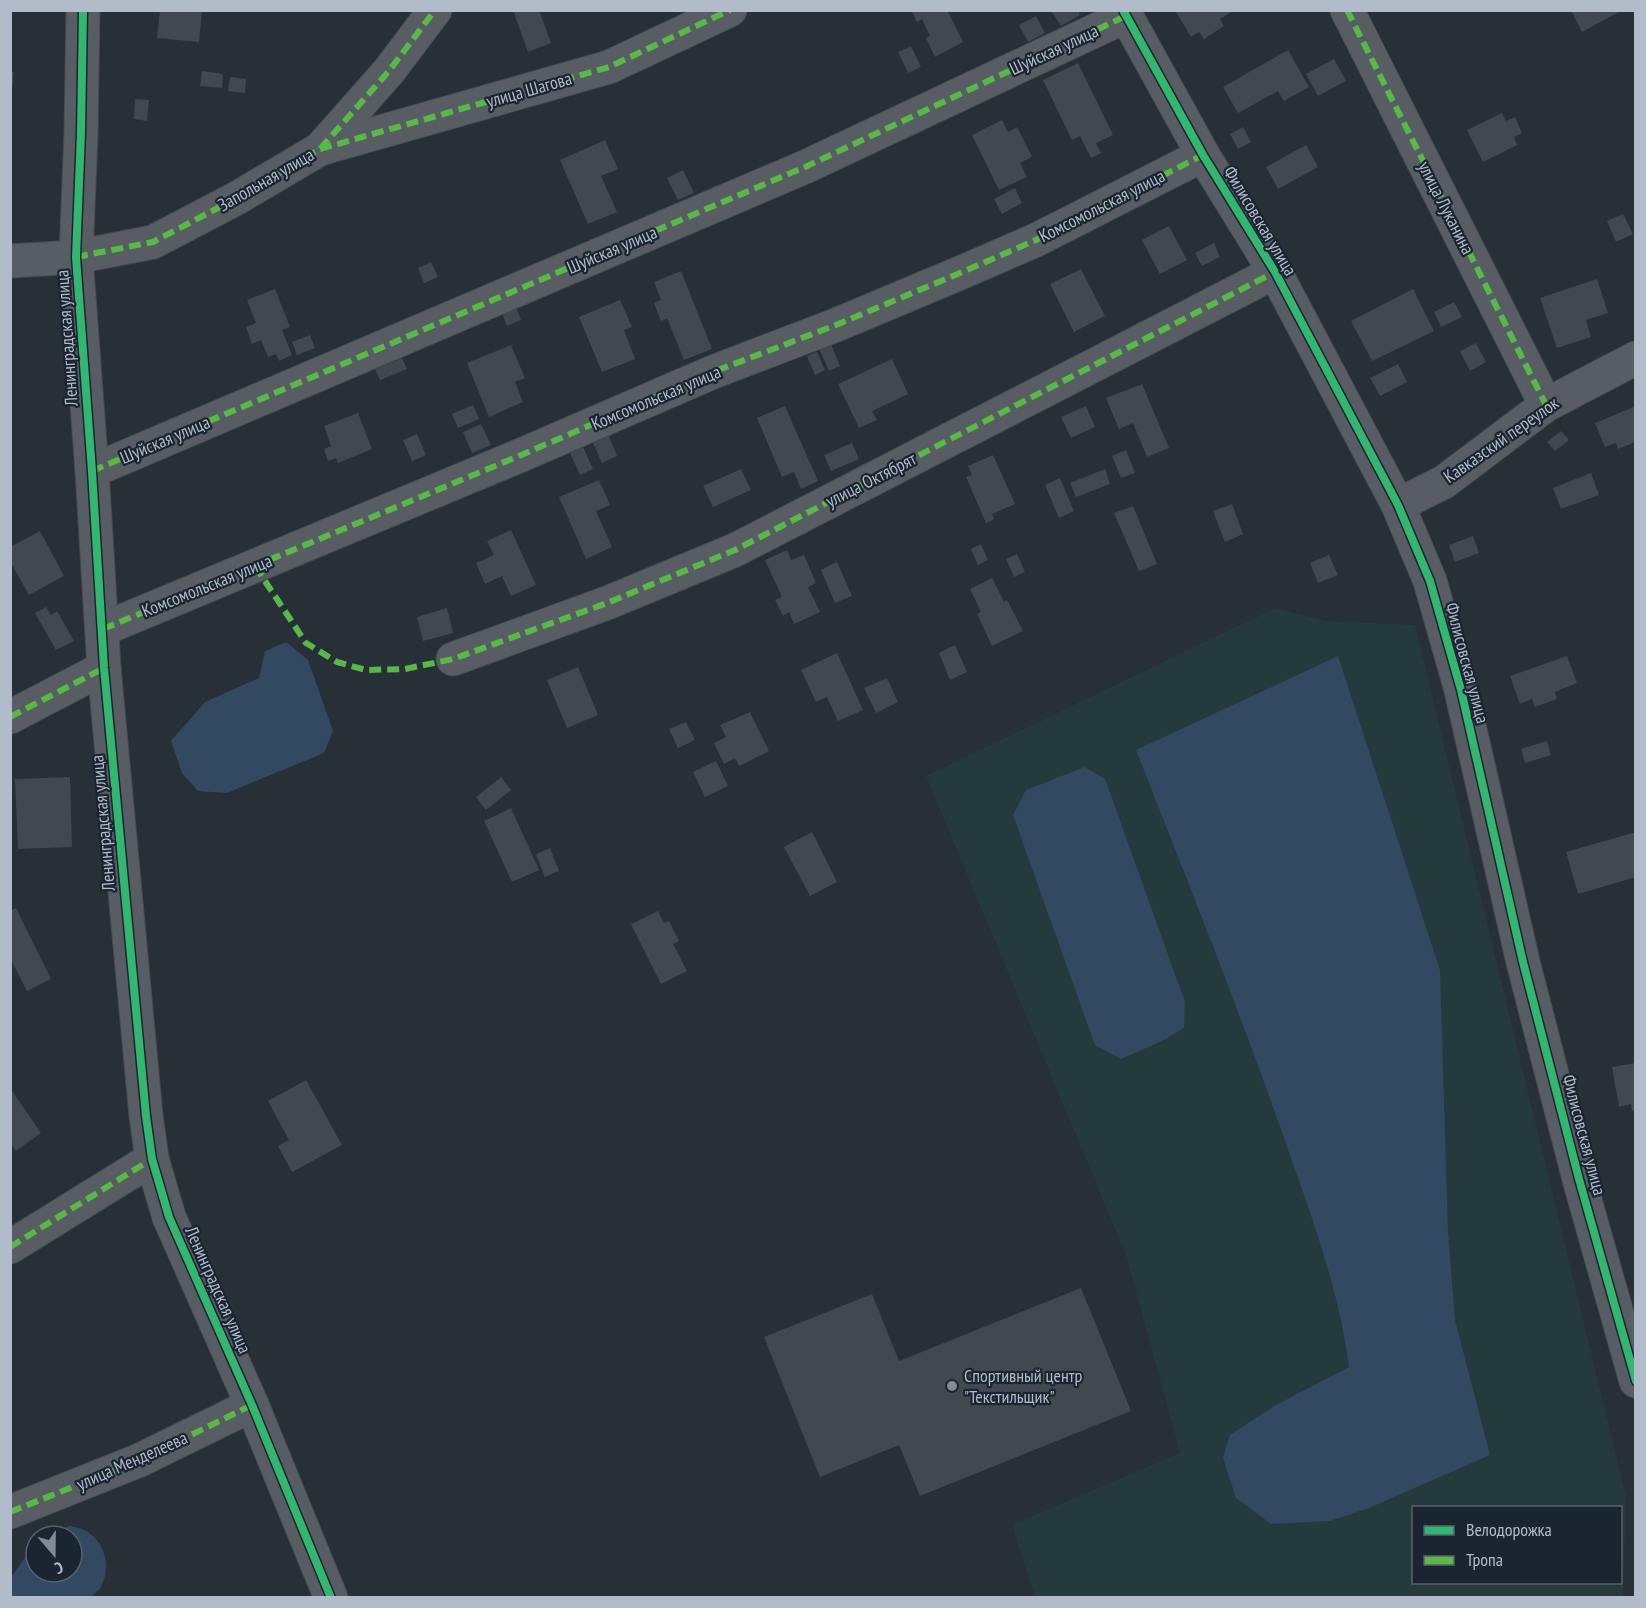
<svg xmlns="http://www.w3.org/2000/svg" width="1646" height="1608" font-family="'PT Sans Narrow',sans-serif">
<rect width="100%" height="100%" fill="#272f37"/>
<path fill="#243a3d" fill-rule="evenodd" d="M1275,608L1326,621L1415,625L1626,1497L1623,1597H1035L1012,1525L1180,1453L1126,1255L926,776ZM1414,1508H1620V1582H1414Z"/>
<g fill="#334861">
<path d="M286,642L308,660L333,731L324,753L227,793L198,791L182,773L171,741L205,702L259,678L265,651Z"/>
<path d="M1338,656L1440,970L1448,1231L1455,1320L1490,1455L1369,1508L1330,1521L1271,1524L1236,1498L1223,1458L1230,1435L1276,1405L1349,1367C1339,1289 1311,1215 1285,1141C1239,1009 1187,880 1136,750Z"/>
<path d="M1085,767L1105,779L1185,1002L1184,1028L1160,1042L1121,1059L1095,1045L1013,815L1026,790Z"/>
<path d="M70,1526C99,1529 115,1560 101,1587C99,1590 94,1594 91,1597H11L12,1576L36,1542V1572H72V1536H46L52,1532Z"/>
</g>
<g fill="#41484f">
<path d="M160,10H202L199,42L157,38Z"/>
<path d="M513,10H539L551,43L528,52Z"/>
<path d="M911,10H947L963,42L935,57L926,38L930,36L922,19L917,22Z"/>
<path d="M1054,10H1078L1080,15L1061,26L1052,12Z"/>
<path d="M1175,10H1234L1220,19L1224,26L1204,39L1199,32L1191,37Z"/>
<path d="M1571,10H1622L1582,32Z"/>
<path d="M1036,16L1045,33L1028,42L1019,25Z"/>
<path d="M911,46L921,67L908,73L898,52Z"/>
<path d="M1288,50L1309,87L1284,101L1278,91L1238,113L1223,87Z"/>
<path d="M1334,59L1346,81L1318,96L1306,74Z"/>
<path d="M1078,63L1113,135L1096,143L1101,153L1091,158L1080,136L1072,140L1043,80Z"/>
<path d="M202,71L223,74L222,88L200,86Z"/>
<path d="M10,72H14L12,89L10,88Z"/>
<path d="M230,77L246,79L245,93L228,91Z"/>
<path d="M135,99L149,100L147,121L134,119Z"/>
<path d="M1502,113L1506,121L1515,117L1522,133L1514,137L1517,145L1483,162L1467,130Z"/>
<path d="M1002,120L1008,132L1017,127L1032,157L1020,163L1027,177L999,190L972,135Z"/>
<path d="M1243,127L1251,142L1238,149L1230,134Z"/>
<path d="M605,140L618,169L601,176L617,212L588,224L560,160Z"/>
<path d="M1306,145L1318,167L1278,189L1266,167Z"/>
<path d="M683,170L694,193L678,200L667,178Z"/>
<path d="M1015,188L1022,203L1002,214L994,199Z"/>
<path d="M1623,214L1633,234L1616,242L1607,221Z"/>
<path d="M1169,226L1187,260L1160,274L1142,240Z"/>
<path d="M1214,243L1220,257L1202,266L1195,253Z"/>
<path d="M431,262L438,277L424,283L418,268Z"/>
<path d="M1081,269L1105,316L1074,332L1050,284Z"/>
<path d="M681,271L712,349L684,360L667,318L661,321L654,303L661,300L654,282Z"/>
<path d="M1597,279L1608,313L1586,320L1591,337L1557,348L1540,298Z"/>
<path d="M275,289L290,327L282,330L292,355L279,361L276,354L268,357L261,340L252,344L246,327L256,323L247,300Z"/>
<path d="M1413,289L1434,331L1372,361L1351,321Z"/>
<path d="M620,300L632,327L624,330L635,359L602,372L579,317Z"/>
<path d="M514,302L521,320L507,326L500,308Z"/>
<path d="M1454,302L1462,317L1441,327L1434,312Z"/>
<path d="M310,335L315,348L297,355L292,342Z"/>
<path d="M1476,343L1486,362L1470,371L1460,351Z"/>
<path d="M831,344L840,366L829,371L819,349Z"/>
<path d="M511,345L525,378L515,382L523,402L489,417L467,363Z"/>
<path d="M817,352L825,370L815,375L807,356Z"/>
<path d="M402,358L407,369L380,380L375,369Z"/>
<path d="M892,359L908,394L872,411L877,420L859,428L838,384Z"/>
<path d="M1398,364L1407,382L1380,396L1370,378Z"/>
<path d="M1142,384L1169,448L1147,457L1133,423L1119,429L1106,398Z"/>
<path d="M473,405L479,419L458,428L452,414Z"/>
<path d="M785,406L818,481L801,489L794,472L782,477L757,418Z"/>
<path d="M1086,406L1095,427L1071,438L1061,417Z"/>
<path d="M1636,406V442L1618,449L1616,443L1605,447L1595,423Z"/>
<path d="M358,413L372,449L338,463L336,458L328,461L324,449L331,446L324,426Z"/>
<path d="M481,424L491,445L472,453L463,432Z"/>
<path d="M1561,431L1569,440L1555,451L1547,442Z"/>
<path d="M417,434L426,455L412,461L403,440Z"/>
<path d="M609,436L617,456L602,463L593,443Z"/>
<path d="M852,443L859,459L831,471L824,455Z"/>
<path d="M583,447L593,469L580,475L570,453Z"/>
<path d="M1126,450L1135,473L1121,478L1112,456Z"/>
<path d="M993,455L1015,504L992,514L994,519L986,523L966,477L972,475L968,466Z"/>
<path d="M741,469L751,490L713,507L703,486Z"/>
<path d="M1105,469L1110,484L1076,497L1070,483Z"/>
<path d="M1591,473L1599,495L1561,509L1553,488Z"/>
<path d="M1060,478L1074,511L1059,518L1045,485Z"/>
<path d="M599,480L610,505L596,511L612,547L586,559L559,497Z"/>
<path d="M1232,504L1243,534L1225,542L1213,511Z"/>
<path d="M1133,506L1157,564L1139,571L1114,513Z"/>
<path d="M511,530L536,585L511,596L502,576L485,584L476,563L494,555L487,541Z"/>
<path d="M40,531L64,576L29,595L10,561V547Z"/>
<path d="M1473,536L1479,553L1455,562L1449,545Z"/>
<path d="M981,544L988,560L978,565L971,549Z"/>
<path d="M787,550L791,560L804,555L816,583L808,587L820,612L794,624L789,612L783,616L775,600L782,597L765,560Z"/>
<path d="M1017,554L1025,572L1014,577L1006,559Z"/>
<path d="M1329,555L1338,575L1318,583L1310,563Z"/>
<path d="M837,562L852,596L835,603L821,570Z"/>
<path d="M992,578L1004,602L1007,600L1023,631L992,646L977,614L981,612L970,589Z"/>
<path d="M46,607L51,615L57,611L74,641L56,650L35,613Z"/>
<path d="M447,608L453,633L423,641L417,617Z"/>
<path d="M955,645L967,672L950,680L939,653Z"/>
<path d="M837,653L863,710L838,721L827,697L816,702L801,670Z"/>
<path d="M1567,656L1577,683L1555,692L1557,699L1535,707L1532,699L1520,704L1510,676Z"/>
<path d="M578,667L598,715L567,728L547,680Z"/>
<path d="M887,678L898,702L876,713L864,688Z"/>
<path d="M750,712L769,751L739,766L735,758L724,764L714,743L726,737L720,725Z"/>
<path d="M686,722L695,740L678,748L669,729Z"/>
<path d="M1547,741L1551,755L1525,763L1521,749Z"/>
<path d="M716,761L728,786L705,797L693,772Z"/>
<path d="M70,777L72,847L18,849L15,779Z"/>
<path d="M501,777L511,790L486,810L476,797Z"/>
<path d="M511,808L539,870L512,882L484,821Z"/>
<path d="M812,832L837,882L810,896L784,847Z"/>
<path d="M1636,832V877L1578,894L1566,852Z"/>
<path d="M550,848L559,871L545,877L536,854Z"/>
<path d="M16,908L51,979L27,991L10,958V911Z"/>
<path d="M658,911L664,923L669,921L679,941L673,944L687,971L661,984L631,924Z"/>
<path d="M1636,1063V1110L1632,1111L1631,1104L1619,1107L1612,1067Z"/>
<path d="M306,1080L342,1145L292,1172L278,1146L289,1140L268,1101Z"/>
<path d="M10,1088L41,1133L16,1151L10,1143Z"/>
<path d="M1081,1288L1131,1411L920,1496L899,1445L820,1477L764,1337L872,1294L899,1361Z"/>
</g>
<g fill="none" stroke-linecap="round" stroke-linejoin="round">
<defs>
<g id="minor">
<path d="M1123,10L1203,155L1275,272L1398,505L1430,581L1461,690L1523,962L1579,1179L1636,1381"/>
<path d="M1347,10L1546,405"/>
<path d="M320,149L609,67L730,10"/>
<path d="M10,261L76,257L153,242L237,198L320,149L389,71L435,10"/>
<path d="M92,471L805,167L1126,16"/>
<path d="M1398,505L1444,482L1546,405L1636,358"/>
<path d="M103,629L519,456L713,372L836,325L960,273L1036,240L1203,155"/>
<path d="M453,659L607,603L735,550L1275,272"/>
<path d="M10,717L104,668"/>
<path d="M10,1247L152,1159"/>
<path d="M10,1512L140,1460L252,1405"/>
</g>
<path id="tertiary" d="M83,10L81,133L76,257L92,471L104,668L146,1116L152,1159L169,1217L252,1405L331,1598"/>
</defs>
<use href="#minor" stroke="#464b52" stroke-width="35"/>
<use href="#tertiary" stroke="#464b52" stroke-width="35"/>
<use href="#minor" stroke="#585d64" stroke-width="33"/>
<use href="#tertiary" stroke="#585d64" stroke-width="33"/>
<g stroke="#58b947" stroke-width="6" stroke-dasharray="12 6" stroke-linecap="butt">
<path d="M1347,10L1546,405"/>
<path d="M320,149L609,67L730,10"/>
<path d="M76,257L153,242L237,198L320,149L389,71L435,10"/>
<path d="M92,471L805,167L1126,16"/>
<path d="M255,566L306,643L337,662L366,670L405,669L453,659L607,603L735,550L1275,272"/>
<path d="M103,629L519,456L713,372L836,325L960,273L1036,240L1203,155"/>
<path d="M10,717L104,668"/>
<path d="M10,1247L152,1159"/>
<path d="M10,1512L140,1460L252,1405"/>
</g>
<defs>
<g id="cycleway">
<path d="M83,10L81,133L76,257L92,471L104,668L146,1116L152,1159L169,1217L252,1405L331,1598"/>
<path d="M1123,10L1203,155L1275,272L1398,505L1430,581L1461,690L1523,962L1579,1179L1636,1381"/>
</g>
</defs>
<use href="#cycleway" stroke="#1b2532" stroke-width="11"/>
<use href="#cycleway" stroke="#33b770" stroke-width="8"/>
</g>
<circle fill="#818a96" stroke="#1b2532" stroke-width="2" cx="952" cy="1386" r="6"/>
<g text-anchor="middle" stroke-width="4.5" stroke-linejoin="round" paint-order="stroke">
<g font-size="18" fill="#b1bbc9" stroke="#1b2532">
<text transform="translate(1054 50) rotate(-25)" y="6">Шуйская улица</text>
<text transform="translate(529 90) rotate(-16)" y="6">улица Шагова</text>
<text transform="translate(266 180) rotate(-30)" y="6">Запольная улица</text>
<text transform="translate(1102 206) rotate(-27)" y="6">Комсомольская улица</text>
<text transform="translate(1446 208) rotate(63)" y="6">улица Луканина</text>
<text transform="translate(1260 221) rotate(59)" y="6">Филисовская улица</text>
<text transform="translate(612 250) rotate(-23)" y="6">Шуйская улица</text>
<text transform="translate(67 338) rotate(-94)" y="6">Ленинградская улица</text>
<text transform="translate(656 398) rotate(-23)" y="6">Комсомольская улица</text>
<text transform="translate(165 440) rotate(-23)" y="6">Шуйская улица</text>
<text transform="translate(1501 440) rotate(-35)" y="6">Кавказский переулок</text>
<text transform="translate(871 480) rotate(-27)" y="6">улица Октябрят</text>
<text transform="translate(207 586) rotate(-22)" y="6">Комсомольская улица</text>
<text transform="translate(1467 663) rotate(75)" y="6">Филисовская улица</text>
<text transform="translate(103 823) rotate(-95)" y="6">Ленинградская улица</text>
<text transform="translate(1584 1135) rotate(75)" y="6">Филисовская улица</text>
<text transform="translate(218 1290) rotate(66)" y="6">Ленинградская улица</text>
<text transform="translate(132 1461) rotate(-24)" y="6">улица Менделеева</text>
</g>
<g font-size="18" fill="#b1bbc9" stroke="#1b2532" text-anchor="start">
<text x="964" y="1382">Спортивный центр<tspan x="964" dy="21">"Текстильщик"</tspan></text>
</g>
</g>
<rect width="1646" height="1608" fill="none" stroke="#b1bbc9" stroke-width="24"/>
<rect x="1412" y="1506" width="210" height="78" fill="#1b2532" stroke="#57616e" stroke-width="1.5"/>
<rect x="1424" y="1526" width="30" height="9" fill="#33b770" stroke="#57616e" stroke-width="1.5"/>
<text x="1466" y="1536" font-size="18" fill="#b1bbc9">Велодорожка</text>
<rect x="1424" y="1556" width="30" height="9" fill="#58b947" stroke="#57616e" stroke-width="1.5"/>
<text x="1466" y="1566" font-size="18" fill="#b1bbc9">Тропа</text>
<g transform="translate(54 1554) rotate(160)"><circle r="28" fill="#1b2532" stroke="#57616e" stroke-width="1.5"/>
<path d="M0-4.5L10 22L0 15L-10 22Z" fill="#818a96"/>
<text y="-9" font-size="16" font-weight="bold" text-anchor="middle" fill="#b1bbc9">С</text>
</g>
</svg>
